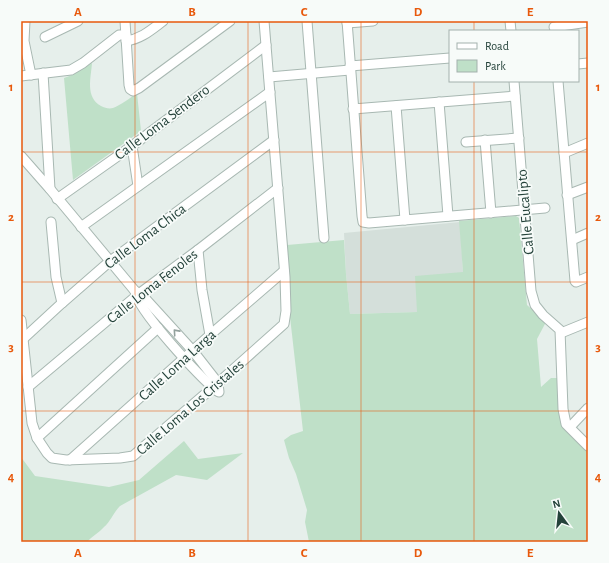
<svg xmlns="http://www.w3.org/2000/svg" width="609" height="563" font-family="'Alegreya Sans',sans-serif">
<rect width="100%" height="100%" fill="#e6efeb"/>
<path fill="#d4dfda" d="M460,222L463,272L417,312L350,314L346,274L344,233Z"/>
<g fill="#bfe0c8">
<path d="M92,63C91,78 85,97 101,106C105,108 109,109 113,108C121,105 130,98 137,93L141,131L73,180L64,78L72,75Z"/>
<path d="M516,216L519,218L527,305L546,322L537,339L541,387L551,378H558L566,430L588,452V542H309L305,522L307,510L296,474L289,458L284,440L291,435L303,431L290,317L287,245L344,240L346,274L350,314L417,312L415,276L463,272L459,221Z"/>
<path d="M184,441L198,459L243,453L207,480L176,475L120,506C113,513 111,521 104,527C99,533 92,536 87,542H21V457L35,476L109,487L139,480Z"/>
</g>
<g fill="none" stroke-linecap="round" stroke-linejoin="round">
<defs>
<g id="minor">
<path d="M25,21L24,41L31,75"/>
<path d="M125,21L129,85L130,89L133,91L139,88L230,21"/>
<path d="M307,21L324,238"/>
<path d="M347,21L362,216L363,222L369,223L545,208"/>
<path d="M510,21L511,31"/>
<path d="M347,23L373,21"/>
<path d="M554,27L588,22"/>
<path d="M45,37L78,21"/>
<path d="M126,41C141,39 151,30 163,21"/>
<path d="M578,64L588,63"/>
<path d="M350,66L450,58"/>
<path d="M43,73L50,189"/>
<path d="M21,76L71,70L83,63L119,35H126"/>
<path d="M269,77L350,70"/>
<path d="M514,81L531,291L535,305L543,315L560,330L563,409L566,424L588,446"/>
<path d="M558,81L575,281L576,282L588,277"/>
<path d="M439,102L448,216"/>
<path d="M396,106L405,220"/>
<path d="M353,109L515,96"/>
<path d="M485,140L491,213"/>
<path d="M466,142L519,138"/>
<path d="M132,146L138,186"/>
<path d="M564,153L588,143"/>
<path d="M21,156L50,189L135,291L142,295L193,351L218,383L219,392"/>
<path d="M567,195L588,187"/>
<path d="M57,199L132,146L266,45"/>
<path d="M51,222L56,277L62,303"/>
<path d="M81,227L270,92"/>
<path d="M572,240L588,233"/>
<path d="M198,250L202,290L210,335"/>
<path d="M135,291C137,310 200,377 217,391"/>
<path d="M21,320L32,423L37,438L47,453L52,458L66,460L120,458L133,456L218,383L284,324L286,311L285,277L264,21"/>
<path d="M561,333L588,322"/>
<path d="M23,339L62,303L109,262L274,140"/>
<path d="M28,387L140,293L198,250L278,188"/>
<path d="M570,427L588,408"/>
<path d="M37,438L158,328"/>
<path d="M70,460L210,335L284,271"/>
</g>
</defs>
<use href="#minor" stroke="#a8b8b2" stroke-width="11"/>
<use href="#minor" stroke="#fff" stroke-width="9"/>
</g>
<defs><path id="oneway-chevron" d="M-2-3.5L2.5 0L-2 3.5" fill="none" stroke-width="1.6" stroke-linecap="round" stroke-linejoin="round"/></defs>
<use stroke="#92a09c" href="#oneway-chevron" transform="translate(176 332) rotate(-132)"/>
<path fill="none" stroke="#e8590c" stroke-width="1" stroke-opacity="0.55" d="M135,21V542M248,21V542M361,21V542M474,21V31M474,81V542M21,152H588M21,282H588M21,411H588"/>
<g text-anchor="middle" stroke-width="3.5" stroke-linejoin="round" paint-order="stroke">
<g font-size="15" fill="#24423a" stroke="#f7fbf9">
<text transform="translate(162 122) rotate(-37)" y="5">Calle Loma Sendero</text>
<text transform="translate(525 212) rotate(-95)" y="5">Calle Eucalipto</text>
<text transform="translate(145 236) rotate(-37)" y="5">Calle Loma Chica</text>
<text transform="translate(152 286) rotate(-38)" y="5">Calle Loma Fenoles</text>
<text transform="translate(177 365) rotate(-42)" y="5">Calle Loma Larga</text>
<text transform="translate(190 407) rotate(-41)" y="5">Calle Loma Los Cristales</text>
</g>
</g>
<rect width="609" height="563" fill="none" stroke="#f7fbf9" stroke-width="44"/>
<rect x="449" y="30" width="130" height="52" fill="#f7fbf9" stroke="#a3b1ad"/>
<rect x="457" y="43" width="20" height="6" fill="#ffffff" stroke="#a3b1ad"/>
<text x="485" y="50" font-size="12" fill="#24423a">Road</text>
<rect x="457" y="60" width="20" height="12" fill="#bfe0c8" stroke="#a3b1ad"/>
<text x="485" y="70" font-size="12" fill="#24423a">Park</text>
<g transform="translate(559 513) rotate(345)" stroke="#f7fbf9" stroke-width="3" paint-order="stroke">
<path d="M0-3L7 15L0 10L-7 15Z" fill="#24423a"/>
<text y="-6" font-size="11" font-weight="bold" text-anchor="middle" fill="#24423a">N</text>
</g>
<rect x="22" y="22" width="565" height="519" fill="none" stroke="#e8590c" stroke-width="1.5"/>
<g font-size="13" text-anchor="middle" font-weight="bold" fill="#e8590c">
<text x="78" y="16">A</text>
<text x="192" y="16">B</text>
<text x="304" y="16">C</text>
<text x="418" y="16">D</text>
<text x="530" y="16">E</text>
<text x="11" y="91">1</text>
<text x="598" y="91">1</text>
<text x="11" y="221">2</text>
<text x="598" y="221">2</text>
<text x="11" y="351">3</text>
<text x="598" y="351">3</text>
<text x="11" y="481">4</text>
<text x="598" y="481">4</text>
<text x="78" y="557">A</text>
<text x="192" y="557">B</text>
<text x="304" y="557">C</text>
<text x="418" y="557">D</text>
<text x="530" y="557">E</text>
</g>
</svg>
